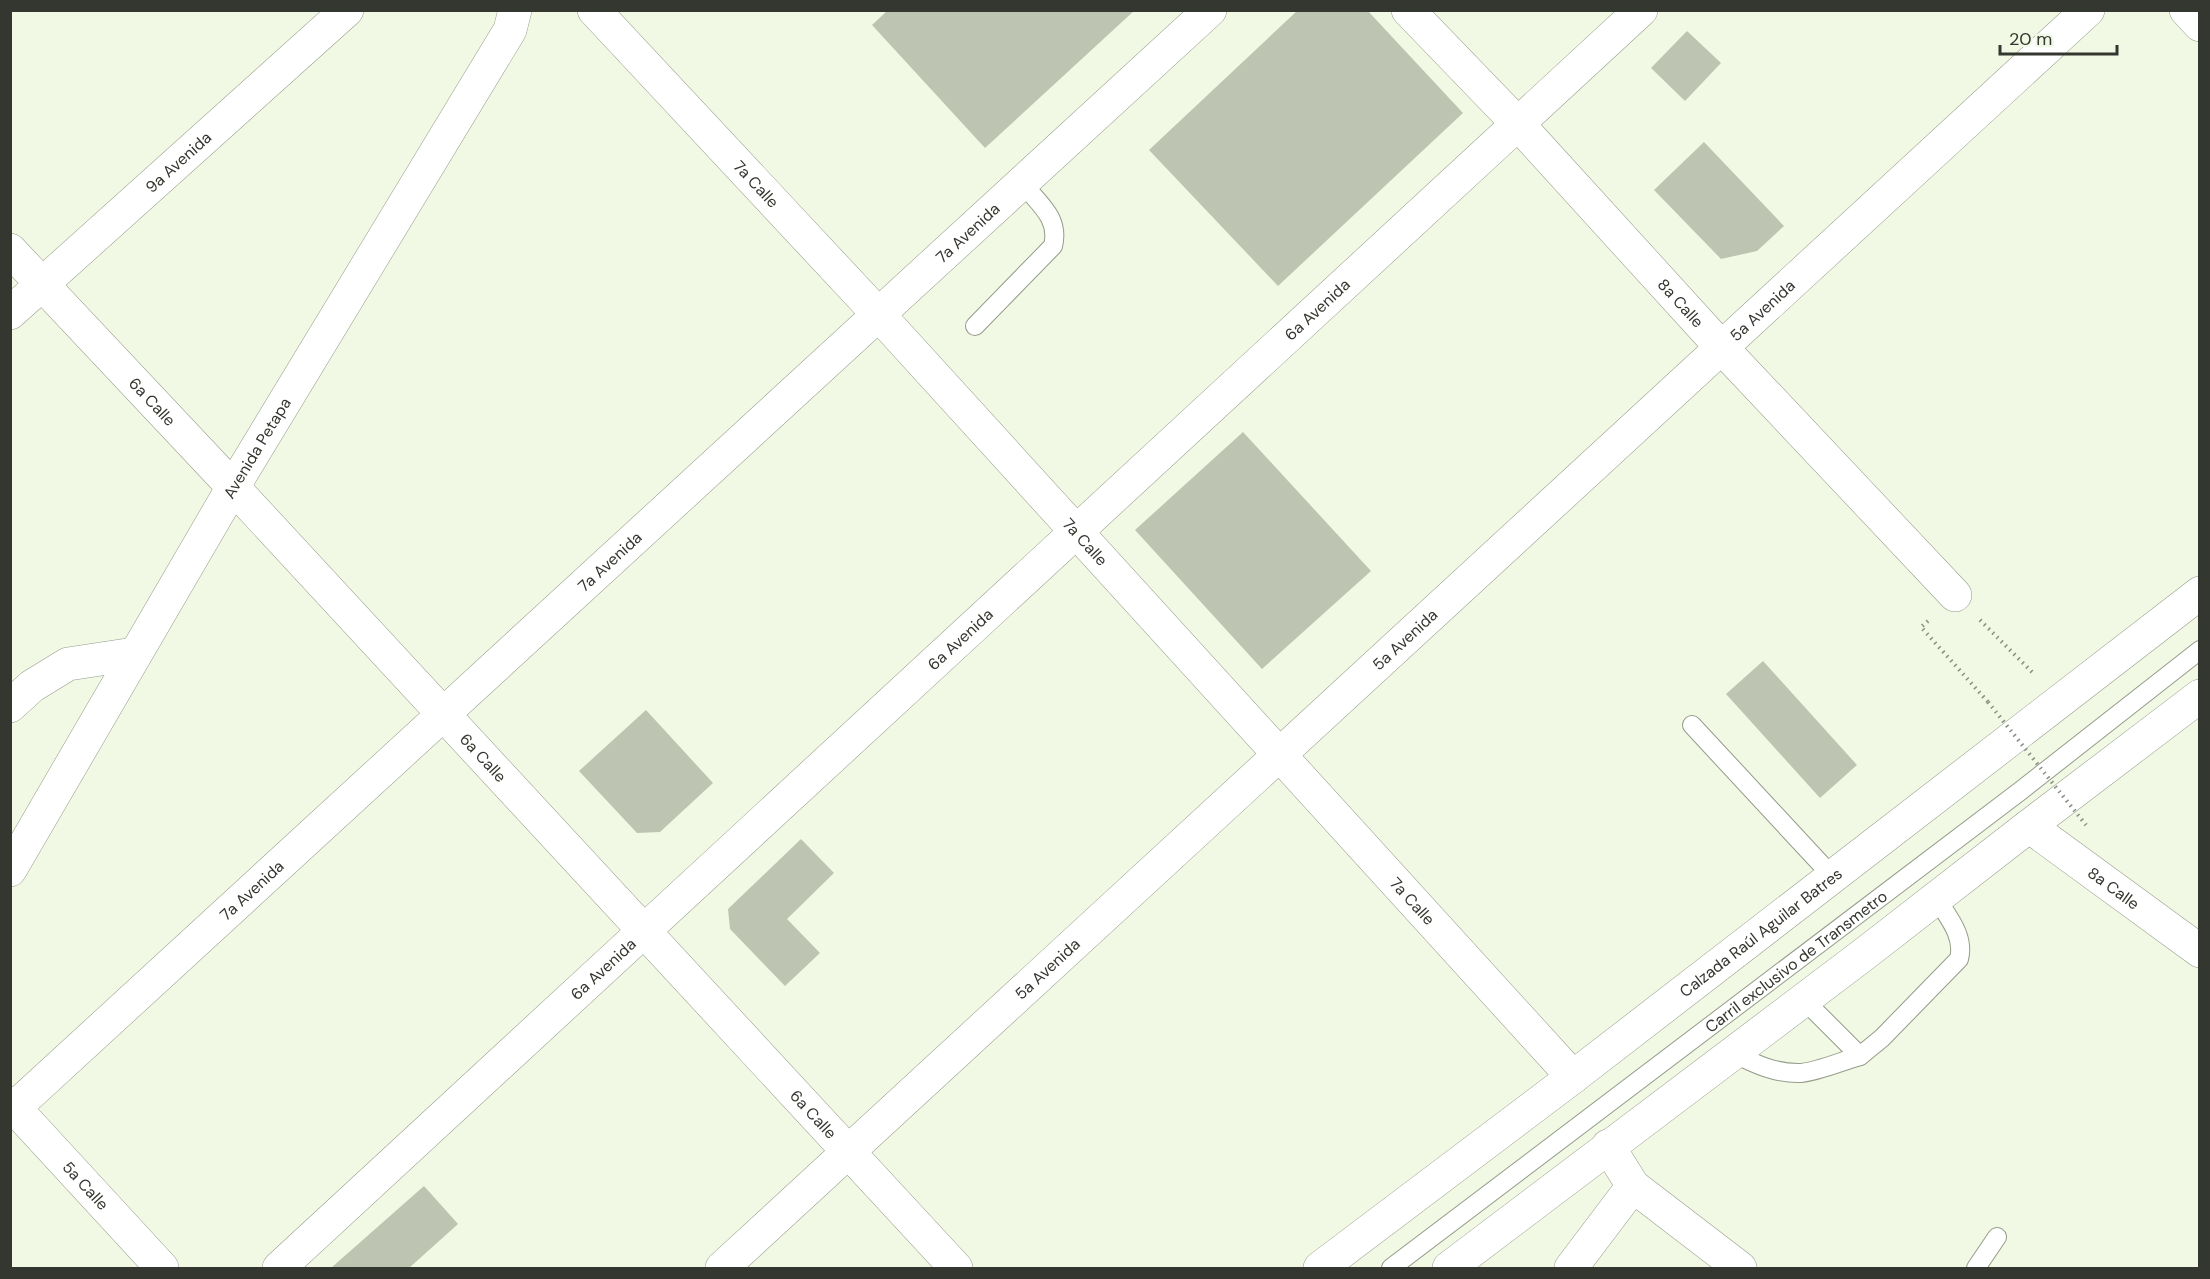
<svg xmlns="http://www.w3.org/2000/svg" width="2210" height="1279" font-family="'DM Sans',sans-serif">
<rect width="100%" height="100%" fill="#f1f9e4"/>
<g fill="#bdc4b1">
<path d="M888,10H1135L985,148L872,25Z"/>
<path d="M1298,10H1367L1463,113L1278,286L1149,150Z"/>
<path d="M1687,31L1721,63L1685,101L1651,68Z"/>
<path d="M1704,142L1784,226L1757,251L1721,259L1654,190Z"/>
<path d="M1243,432L1371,571L1262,669L1135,530Z"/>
<path d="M1763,661L1857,765L1820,798L1726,694Z"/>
<path d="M646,710L713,783L660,832L637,833L579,771Z"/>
<path d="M801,839L834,873L787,919L820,953L785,986L730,929L728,909Z"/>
<path d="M424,1186L458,1224L409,1268H331Z"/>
</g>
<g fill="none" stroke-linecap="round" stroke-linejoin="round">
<defs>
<g id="service">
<path d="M975,326L1053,246C1060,218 1039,204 1022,183"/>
<path d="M1692,725L1833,877"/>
<path d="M1804,1000L1860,1056L1882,1038L1959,959C1965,936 1948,917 1936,898"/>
<path d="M1733,1053C1755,1064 1776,1074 1801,1073C1820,1071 1842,1061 1860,1056"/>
<path id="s1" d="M1391,1268L2019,792L2200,650"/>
<path d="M1976,1268L1997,1237"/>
</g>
<g id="minor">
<path id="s2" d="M594,10L879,315L1573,1077"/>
<path d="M2186,10L2200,25"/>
<path id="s3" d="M1518,124L1722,348L1955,595"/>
<path id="s4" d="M10,313L347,10"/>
<path d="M10,706L32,686L68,664L134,654"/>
<path id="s5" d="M2029,826L2200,951"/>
<path id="s6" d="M10,1103L162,1268"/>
<path d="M1608,1146L1633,1186L1740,1268"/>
<path id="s7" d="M722,1268L2088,10"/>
<path d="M1571,1268L1633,1186"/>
</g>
<g id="tertiary">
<path d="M1408,10L1518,124"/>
<path id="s8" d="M10,250L233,487L956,1268"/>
<path id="s9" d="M10,1112L1210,10"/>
<path id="s10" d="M279,1268L1641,10"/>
</g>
<g id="primary">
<path id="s11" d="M10,870L233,487L510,30L515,10"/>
</g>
<g id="trunk">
<path id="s12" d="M1320,1268L1573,1077L2200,593"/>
<path d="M1449,1268L1863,955L2029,826L2200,696"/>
</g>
</defs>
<use href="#service" stroke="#959c8a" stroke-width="20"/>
<use href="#minor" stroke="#959c8a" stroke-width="34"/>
<use href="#tertiary" stroke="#959c8a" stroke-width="34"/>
<use href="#primary" stroke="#959c8a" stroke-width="34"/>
<use href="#trunk" stroke="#959c8a" stroke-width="34"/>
<g stroke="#898f81" stroke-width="4" stroke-dasharray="1.5 4.5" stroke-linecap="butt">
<path d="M1980,620L2034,674"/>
<path d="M1928,621L1921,627L1988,702"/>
</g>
<use href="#service" stroke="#fff" stroke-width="18"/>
<use href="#minor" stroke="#fff" stroke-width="33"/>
<use href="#tertiary" stroke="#fff" stroke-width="33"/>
<use href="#primary" stroke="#fff" stroke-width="33"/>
<use href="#trunk" stroke="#fff" stroke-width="33"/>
<path stroke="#898f81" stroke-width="4" stroke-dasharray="1.5 4.5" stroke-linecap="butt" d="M1988,702L2086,825"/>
</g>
<g text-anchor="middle" stroke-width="4.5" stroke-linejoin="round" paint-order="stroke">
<g font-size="16" fill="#34372f" stroke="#f1f9e4">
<text dy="6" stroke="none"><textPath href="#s4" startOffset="226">9a Avenida</textPath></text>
<text dy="6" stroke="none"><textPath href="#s2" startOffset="238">7a Calle</textPath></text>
<text dy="6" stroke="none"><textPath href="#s9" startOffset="1300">7a Avenida</textPath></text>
<text dy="6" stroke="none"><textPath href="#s3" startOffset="242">8a Calle</textPath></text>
<text dy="6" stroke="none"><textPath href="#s10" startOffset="1413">6a Avenida</textPath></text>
<text dy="6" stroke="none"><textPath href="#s7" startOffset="1414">5a Avenida</textPath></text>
<text dy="6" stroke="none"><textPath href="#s8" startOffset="208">6a Calle</textPath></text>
<text dy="6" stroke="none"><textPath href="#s11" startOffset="489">Avenida Petapa</textPath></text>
<text dy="6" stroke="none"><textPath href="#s2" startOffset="724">7a Calle</textPath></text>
<text dy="6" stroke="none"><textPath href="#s9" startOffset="814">7a Avenida</textPath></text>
<text dy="6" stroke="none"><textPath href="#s7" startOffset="928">5a Avenida</textPath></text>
<text dy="6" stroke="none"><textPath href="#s10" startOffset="927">6a Avenida</textPath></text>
<text dy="6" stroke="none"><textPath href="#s8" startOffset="694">6a Calle</textPath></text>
<text dy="6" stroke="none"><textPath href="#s5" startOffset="105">8a Calle</textPath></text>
<text dy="6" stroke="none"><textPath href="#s9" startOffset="328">7a Avenida</textPath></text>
<text dy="6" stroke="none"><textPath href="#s2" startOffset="1210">7a Calle</textPath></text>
<text dy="6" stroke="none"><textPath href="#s12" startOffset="554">Calzada Raúl Aguilar Batres</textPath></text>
<text dy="6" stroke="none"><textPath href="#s1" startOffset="508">Carril exclusivo de Transmetro</textPath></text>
<text dy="6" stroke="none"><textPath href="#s10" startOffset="441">6a Avenida</textPath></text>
<text dy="6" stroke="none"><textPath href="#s7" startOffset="442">5a Avenida</textPath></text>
<text dy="6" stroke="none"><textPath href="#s8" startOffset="1180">6a Calle</textPath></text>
<text dy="6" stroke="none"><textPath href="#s6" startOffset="112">5a Calle</textPath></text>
</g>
</g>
<rect width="2210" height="1279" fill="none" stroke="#34372f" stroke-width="24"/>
<path d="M2000 45v9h117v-9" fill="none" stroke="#34372f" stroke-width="3"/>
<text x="2009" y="45" font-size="18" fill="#34372f" stroke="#f1f9e4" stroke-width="4.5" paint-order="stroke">20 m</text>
</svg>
